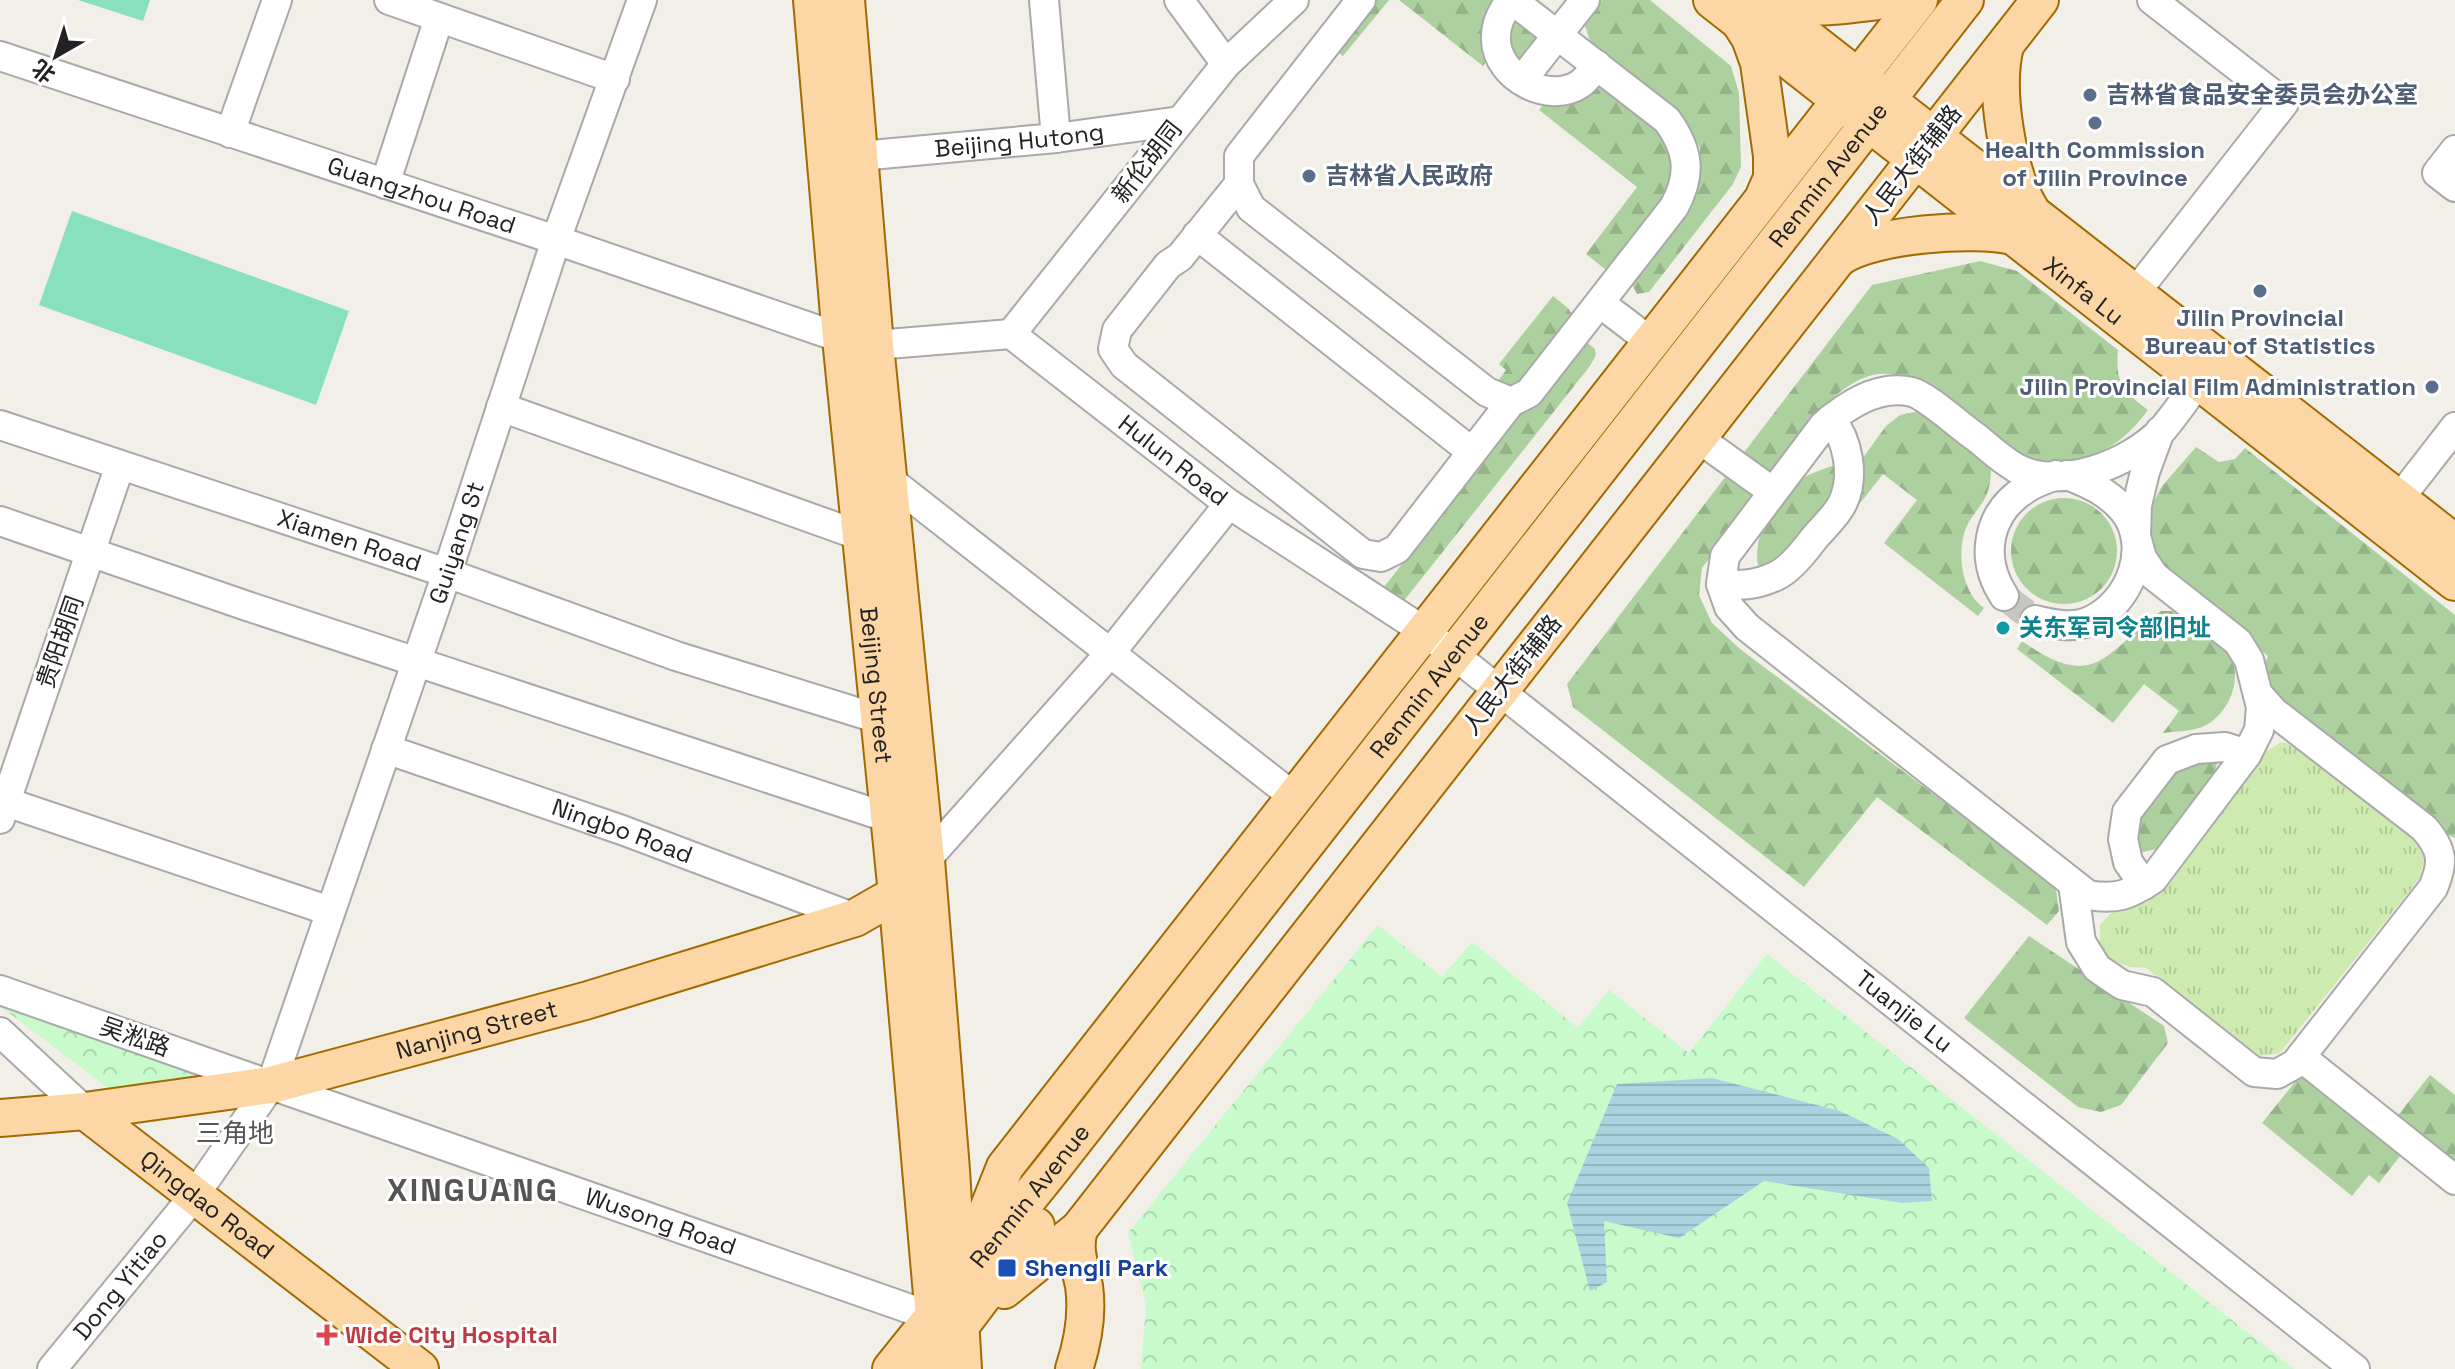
<svg xmlns="http://www.w3.org/2000/svg" width="2455" height="1369" font-family="'Space Grotesk','Noto Sans SC',sans-serif">
<defs>
<pattern id="grass-tufts" width="24" height="20" patternUnits="userSpaceOnUse" patternTransform="scale(2)"><rect width="24" height="20" fill="#cdebb0"/><path d="M3 7l-1-3M5 7V3M7 7l1-3M15 17l-1-3M17 17v-4M19 17l1-3" fill="none" stroke="#b0c997"/></pattern>
<pattern id="forest-firs" width="22" height="20" patternUnits="userSpaceOnUse" patternTransform="scale(2)"><rect width="22" height="20" fill="#add19e"/><path d="M5 1l3.5 6h-7zM16 11l3.5 6h-7z" fill="#95b388"/></pattern>
<pattern id="park-crowns" width="20" height="18" patternUnits="userSpaceOnUse" patternTransform="scale(2)"><rect width="20" height="18" fill="#c8facc"/><path d="M2 6a3 3 0 1 1 6 0M12 15a3 3 0 1 1 6 0" fill="none" stroke="#acd6af"/></pattern>
<pattern id="water-rules" width="6" height="5" patternUnits="userSpaceOnUse" patternTransform="scale(2)"><rect width="6" height="5" fill="#aad3df"/><path d="M0 2.5h6" fill="none" stroke="#92b5bf"/></pattern>
</defs>
<rect width="100%" height="100%" fill="#f2efe9"/>
<path fill="url(#grass-tufts)" d="M2281,742L2305,747L2420,837L2425,858L2419,879L2280,1053L2260,1056L2146,968L2130,967L2109,959L2100,942V925L2114,910L2148,902L2264,753Z"/>
<g fill="url(#forest-firs)">
<path d="M1368,0H1389L1343,56L1336,51Z"/>
<path d="M1399,0H1498L1493,53L1483,66Z"/>
<path d="M1602,0H1650L1731,66L1739,93L1741,167L1733,184L1649,292L1637,294L1630,281L1687,203L1699,179L1700,148L1679,113L1591,44L1584,23Z"/>
<path d="M1518,18L1541,39L1522,64C1505,50 1505,36 1518,18Z"/>
<path d="M1596,77L1672,142L1678,184L1613,270L1605,269L1586,254L1637,187L1539,110L1549,97Z"/>
<path d="M1980,261L2017,271L2118,350C2115,383 2123,391 2148,410C2131,433 2114,448 2087,457C2073,461 2059,465 2045,464C1987,457 1926,358 1869,376C1824,391 1795,444 1768,480C1746,509 1724,539 1702,568L1699,595L1712,623L1740,649L2044,877L2056,890L2059,911L2047,925L1877,797L1804,887L1573,707L1567,684L1872,285Z"/>
<path d="M1553,296L1568,308L1575,319L1528,388H1493L1506,370L1499,364Z"/>
<path d="M1584,340L1595,349L1596,355L1590,366L1399,607L1380,592L1578,341Z"/>
<path d="M1919,411C1932,416 1979,444 1987,455C1993,465 1991,481 1988,491C1984,505 1971,515 1966,528C1956,553 1962,593 1984,608L1978,616L1884,543L1917,500L1883,474L1858,506V476L1862,459L1886,426L1900,415Z"/>
<path d="M2196,447L2219,462L2235,459L2245,448L2455,615V838L2439,831L2271,698L2260,676L2268,656L2193,598L2160,566L2148,539L2149,511L2162,486Z"/>
<path d="M1835,465V486L1827,511L1781,558L1758,566C1753,538 1769,507 1790,487C1802,476 1820,470 1835,465Z"/>
<circle cx="2064" cy="551" r="53"/>
<path d="M2161,611H2179C2193,623 2222,641 2230,656C2242,677 2231,708 2211,722C2198,732 2178,731 2163,733L2179,711L2144,684L2113,723L2017,649L2022,641C2096,694 2105,652 2161,611Z"/>
<path d="M2187,763H2217L2213,782L2161,848L2139,853C2138,845 2136,835 2136,827C2139,801 2167,776 2187,763Z"/>
<path d="M2029,936L2164,1026L2168,1043L2121,1105L2101,1112L2078,1107L1964,1018Z"/>
<path d="M2430,1075L2455,1095V1167L2394,1120Z"/>
<path d="M2309,1076L2404,1151L2379,1183L2369,1175L2352,1196L2262,1123L2299,1077Z"/>
</g>
<g fill="url(#park-crowns)">
<path d="M1378,925L1442,977L1472,942L1578,1028L1609,990L1689,1053L1767,954L2294,1369H1141L1146,1305L1128,1233Z"/>
<path d="M0,999L259,1083L121,1098L0,1006Z"/>
</g>
<g fill="#88e0be">
<path d="M78,0H150L143,21Z"/>
<path d="M72,211L349,311L316,405L39,305Z"/>
</g>
<path fill="url(#water-rules)" d="M1712,1078L1840,1111L1898,1139L1929,1168L1932,1201L1902,1203L1764,1181L1679,1238L1604,1221L1607,1282L1590,1291L1567,1203L1617,1084Z"/>
<g fill="none" stroke-linecap="round" stroke-linejoin="round">
<path stroke="#c8c6c1" stroke-width="28" stroke-dasharray="28 14" stroke-linecap="butt" d="M2004,596L2035,620"/>
<defs>
<g id="minor">
<path d="M389,0L615,79"/>
<path d="M1044,0L1056,138"/>
<path d="M1179,0L1226,64"/>
<path d="M1361,0L1239,156V184L1251,208L1487,392L1511,402L1529,393L1674,207C1692,174 1689,151 1667,120L1512,0"/>
<path d="M1510,0C1502,13 1495,24 1496,40C1497,77 1549,105 1580,84C1586,80 1592,71 1597,65"/>
<path id="s1" d="M0,56L556,240L841,338"/>
<path d="M1522,80L1585,0"/>
<path d="M230,133L277,0"/>
<path d="M2455,150L2437,173L2455,187"/>
<path id="s2" d="M860,156L1056,138L1180,121"/>
<path d="M385,184L439,18"/>
<path d="M1239,184L1180,257L1168,265L1117,330L1113,349L1124,365L1363,554L1381,557L1397,549L1511,402"/>
<path d="M1197,235L1472,452"/>
<path d="M2135,293L2284,103L2152,0"/>
<path d="M1600,303L1651,342"/>
<path d="M1011,334L1226,64L1294,0"/>
<path id="s3" d="M875,345L1011,334L1229,504L1424,631L2355,1369"/>
<path d="M501,407L861,536"/>
<path id="s4" d="M0,425L447,573L676,656L879,719"/>
<path d="M2160,431L2145,472L2137,505L2136,536L2142,558L2154,576L2238,642L2249,660L2261,707L2259,730L2247,754L2153,879C2129,895 2117,900 2088,895L1747,627L1729,607L1721,584L1725,556L1824,425C1848,404 1880,384 1912,392C1927,396 1962,428 1977,438C1989,448 2002,460 2016,468C2060,491 2130,464 2162,430C2175,415 2187,397 2199,381"/>
<path d="M1698,438L1773,492"/>
<path d="M887,478L1294,797"/>
<path d="M2399,499L2455,427"/>
<path d="M0,521L247,606L889,818"/>
<path d="M1721,584C1741,586 1757,585 1776,576C1789,570 1803,553 1812,541C1821,529 1837,516 1843,502C1855,476 1848,440 1831,419"/>
<path d="M2004,596C1979,558 1987,512 2027,488C2036,482 2047,479 2056,475"/>
<path d="M2035,620C2052,624 2073,629 2090,621C2130,603 2152,547 2124,511C2110,493 2088,483 2067,475"/>
<path id="s5" d="M386,749L622,830L855,918"/>
<path d="M6,802L330,911"/>
<path d="M0,819L120,465"/>
<path d="M926,860L1111,652L1229,504"/>
<path d="M2073,884L2081,942L2097,968L2122,985L2153,992L2254,1072L2277,1074L2295,1064L2433,888C2444,862 2443,850 2424,828L2274,712L2258,694"/>
<path d="M2144,885L2128,862L2123,839L2127,812L2167,760L2196,749L2225,747L2247,754"/>
<path id="s6" d="M0,990L950,1323"/>
<path d="M0,1032L85,1111"/>
<path d="M2301,1057L2455,1180"/>
<path id="s7" d="M52,1369L194,1196L271,1085L447,573L556,240L642,0"/>
</g>
<g id="major">
<path id="s8" d="M812,0L841,338L897,894L935,1329"/>
<path d="M846,0L875,345L926,860L951,1170L963,1369"/>
<path id="s9" d="M1712,0L2455,582"/>
<path d="M1759,0L2455,543"/>
<path d="M1764,0C1805,12 1845,5 1887,0"/>
<path d="M1741,24L1750,38L1759,63L1772,156V178L1765,194"/>
<path d="M2005,46C1994,90 2007,170 2030,209"/>
<path d="M1840,257C1873,234 1974,227 2013,236"/>
<path id="s10" d="M85,1111L420,1369"/>
<path id="s11" d="M0,1118L85,1111L271,1085L585,1001L855,918L897,894L911,877"/>
<path d="M971,1252L1005,1167L1919,0"/>
<path d="M1004,1290L1079,1229L2040,0"/>
<path id="s12" d="M891,1369L1052,1169L1965,0"/>
<path d="M928,1369L1036,1226"/>
<path d="M1074,1369C1083,1342 1088,1314 1084,1286C1080,1265 1073,1250 1079,1229"/>
</g>
</defs>
<use href="#minor" stroke="#a9a9a9" stroke-width="32"/>
<use href="#major" stroke="#a06b00" stroke-width="40"/>
<use href="#minor" stroke="#fff" stroke-width="28"/>
<use href="#major" stroke="#fcd6a4" stroke-width="36"/>
</g>
<g fill="#5c6f8a" stroke="#fff" stroke-width="3">
<circle cx="2090" cy="95" r="8"/>
<circle cx="2095" cy="123" r="8"/>
<circle cx="1309" cy="176" r="8"/>
<circle cx="2260" cy="291" r="8"/>
<circle cx="2432" cy="387" r="8"/>
</g>
<circle fill="#0f9aa8" stroke="#fff" stroke-width="3" cx="2003" cy="628" r="8"/>
<rect fill="#1a4fb4" stroke="#fff" stroke-width="3" x="997" y="1258" width="20" height="20" rx="4"/>
<path fill="#e0444e" stroke="#fff" stroke-width="3" d="M323 1323h8v8h8v8h-8v8h-8v-8h-8v-8h8z"/>
<g text-anchor="middle" stroke-width="6" stroke-linejoin="round" paint-order="stroke">
<g font-size="24" font-weight="bold" fill="#4e5e75" stroke="#fff" text-anchor="start">
<text x="2106" y="103">吉林省食品安全委员会办公室</text>
<text x="2095" y="158" text-anchor="middle">Health Commission<tspan x="2095" dy="28">of Jilin Province</tspan></text>
<text x="1325" y="184">吉林省人民政府</text>
<text x="2260" y="326" text-anchor="middle">Jilin Provincial<tspan x="2260" dy="28">Bureau of Statistics</tspan></text>
<text x="2416" y="395" text-anchor="end">Jilin Provincial Film Administration</text>
</g>
<g font-size="24" fill="#222" stroke="#fff">
<text dy="8" stroke="none"><textPath href="#s2" startOffset="160">Beijing Hutong</textPath></text>
<text transform="translate(1147 162) rotate(-52)" y="8">新伦胡同</text>
<text transform="translate(1912 165) rotate(-52)" y="8">人民大街辅路</text>
<text dy="8" stroke="none"><textPath href="#s12" startOffset="1518">Renmin Avenue</textPath></text>
<text dy="8" stroke="none"><textPath href="#s1" startOffset="444">Guangzhou Road</textPath></text>
<text dy="8" stroke="none"><textPath href="#s9" startOffset="472">Xinfa Lu</textPath></text>
<text dy="8" stroke="none"><textPath href="#s3" startOffset="342">Hulun Road</textPath></text>
<text dy="8" stroke="none"><textPath href="#s4" startOffset="368">Xiamen Road</textPath></text>
<text dy="8" stroke="none"><textPath href="#s7" startOffset="932">Guiyang St</textPath></text>
<text transform="translate(60 642) rotate(-71)" y="8">贵阳胡同</text>
<text transform="translate(1512 675) rotate(-52)" y="8">人民大街辅路</text>
<text dy="8" stroke="none"><textPath href="#s8" startOffset="688">Beijing Street</textPath></text>
<text dy="8" stroke="none"><textPath href="#s12" startOffset="870">Renmin Avenue</textPath></text>
<text dy="8" stroke="none"><textPath href="#s5" startOffset="250">Ningbo Road</textPath></text>
<text dy="8" stroke="none"><textPath href="#s3" startOffset="1258">Tuanjie Lu</textPath></text>
<text dy="8" stroke="none"><textPath href="#s11" startOffset="486">Nanjing Street</textPath></text>
<text transform="translate(135 1037) rotate(19)" y="8">吴淞路</text>
<text dy="8" stroke="none"><textPath href="#s12" startOffset="222">Renmin Avenue</textPath></text>
<text dy="8" stroke="none"><textPath href="#s10" startOffset="154">Qingdao Road</textPath></text>
<text dy="8" stroke="none"><textPath href="#s6" startOffset="700">Wusong Road</textPath></text>
<text dy="8" stroke="none"><textPath href="#s7" startOffset="108">Dong Yitiao</textPath></text>
</g>
<g font-size="24" font-weight="bold" fill="#0d838f" stroke="#fff" text-anchor="start">
<text x="2019" y="636">关东军司令部旧址</text>
</g>
<g font-size="24" font-weight="bold" fill="#164399" stroke="#fff" text-anchor="start">
<text x="1025" y="1276">Shengli Park</text>
</g>
<g font-size="24" font-weight="bold" fill="#be3a42" stroke="#fff" text-anchor="start">
<text x="345" y="1343">Wide City Hospital</text>
</g>
<g font-size="26" fill="#555" stroke="#fff">
<text x="235" y="1142">三角地</text>
</g>
<g font-size="32" font-weight="bold" letter-spacing="2" fill="#555" stroke="#fff">
<text x="473" y="1201">XINGUANG</text>
</g>
</g>
<g transform="translate(56 56) rotate(219)" stroke="#ffffff" stroke-width="6" paint-order="stroke">
<path d="M0-6L14 30L0 20L-14 30Z" fill="#222222"/>
<text y="-12" font-size="22" font-weight="bold" text-anchor="middle" fill="#222222">北</text>
</g>
</svg>
